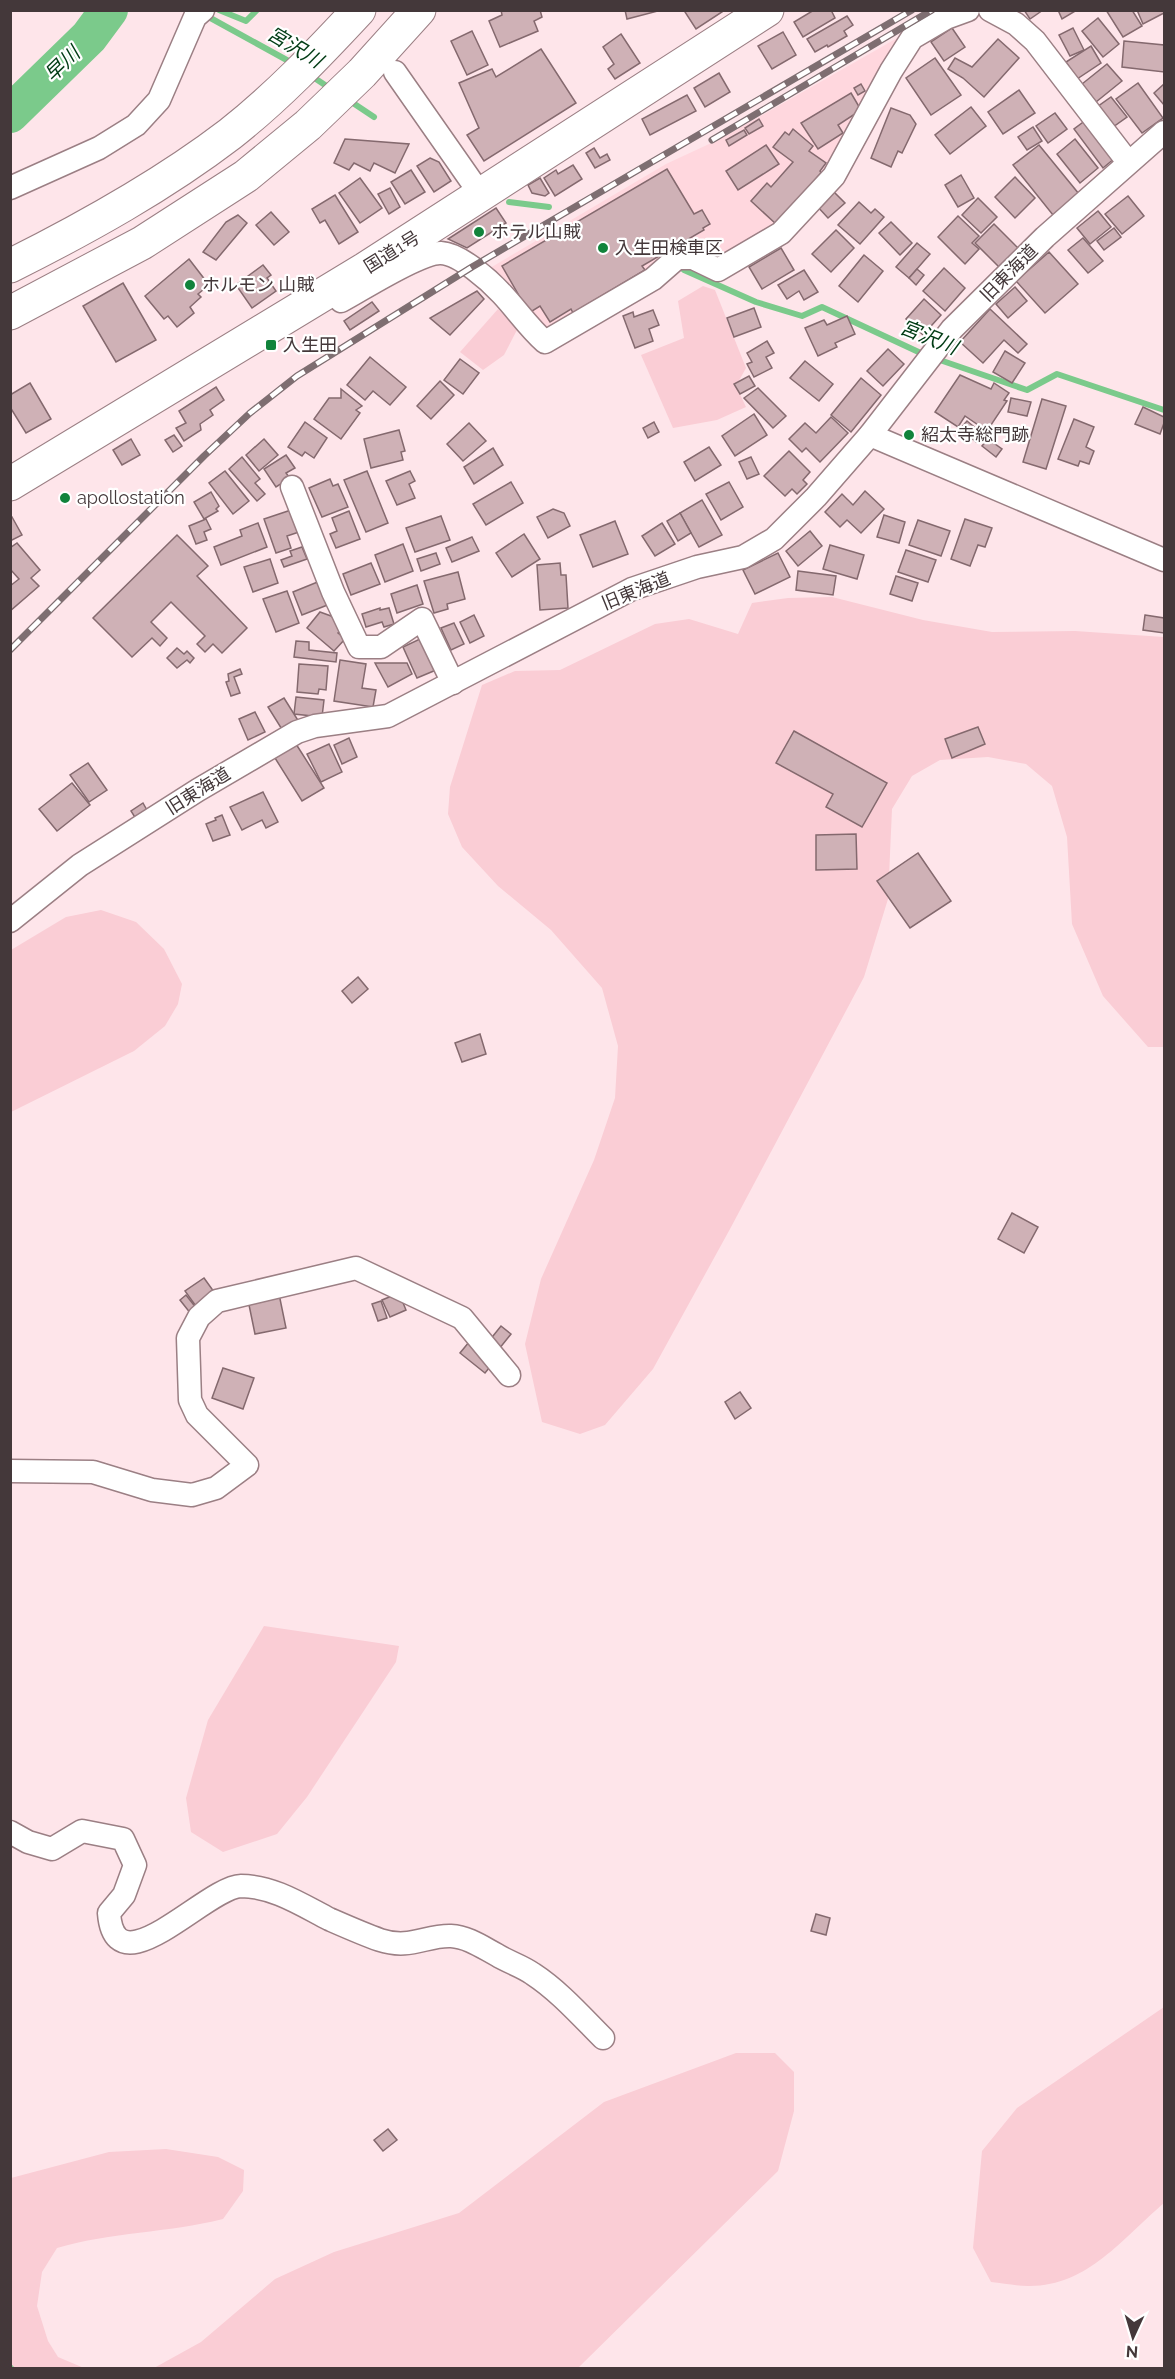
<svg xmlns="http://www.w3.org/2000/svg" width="1175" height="2379" font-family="Raleway,'Noto Sans JP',sans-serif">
<rect width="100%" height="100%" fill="#fee5ea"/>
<path fill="#ffd7de" d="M906,33L838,157L779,226L720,260L688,248L555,331L539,329L490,268L666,164L722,138Z"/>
<g fill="#facdd5">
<path d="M703,286L715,290L746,368L736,386L746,407L717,420L673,428L641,355L684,338L678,301Z"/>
<path d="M498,309L518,328L504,355L483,370L460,352Z"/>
<path d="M832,597L923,620L992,632L1075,631L1164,637V1047H1148L1103,996L1072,924L1067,837L1052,786L1026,764L988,757L940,760L912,776L892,809L888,899L864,977L730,1229L653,1369L605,1425L580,1434L542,1422L525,1344L541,1279L594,1160L615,1098L618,1046L602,988L551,930L498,886L462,847L448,814L450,787L482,685L515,671L560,670L655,624L689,619L738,634L752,603L788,598Z"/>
<path d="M101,910L136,922L164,949L182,984L178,1004L165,1026L134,1051L11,1112V950L66,917Z"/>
<path d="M264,1626L399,1646L396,1662L307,1797L277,1834L223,1852L191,1832L186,1798L208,1720Z"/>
<path d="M1164,2007V2203C1123,2238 1087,2287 1028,2286C1016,2286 1003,2283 991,2282L973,2248L982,2151L1017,2108Z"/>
<path d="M736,2053H775L794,2072V2111L778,2171L578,2368H154L201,2342L275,2279L334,2252L459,2213L604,2102Z"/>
<path d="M166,2149L218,2157L244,2170L243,2191L223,2219C168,2233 111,2232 57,2248L42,2272L37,2306L48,2341L58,2357L84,2368H11V2178L109,2152Z"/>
</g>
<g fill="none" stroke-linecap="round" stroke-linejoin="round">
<g stroke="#7bca8b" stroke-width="6">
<path d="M219,10L246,21L257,10"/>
<path d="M205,15L294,64"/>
<path d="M310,75L331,89"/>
<path d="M347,99L374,117"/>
<path d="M509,202L549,207"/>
<path d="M684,270L756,302L802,316L822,307L925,355"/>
<path d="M934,358L1027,390L1057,374L1164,410"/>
<path d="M10,2367L11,2368"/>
</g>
<path stroke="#7bca8b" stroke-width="38" d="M10,114L89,37L109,10"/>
</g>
<g fill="#cfb1b6" stroke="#84696e" stroke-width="1.5">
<path d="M501,10H540L542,17L534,21L538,31L500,47L489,21L502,15Z"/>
<path d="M625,10H658V11L627,19Z"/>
<path d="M688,10H725L696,29L685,12Z"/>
<path d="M814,10H831L835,18L803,37L794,22Z"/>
<path d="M1024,10H1043L1030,19Z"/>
<path d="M1058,10H1077L1062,19Z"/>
<path d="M1106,10H1132L1142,26L1123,37Z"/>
<path d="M1137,10H1164V13L1143,24Z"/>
<path d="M847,16L853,25L844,31L847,36L828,47L827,45L815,52L807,39Z"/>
<path d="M1098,18L1119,44L1103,57L1082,31Z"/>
<path d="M952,28L965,47L944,61L931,42Z"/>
<path d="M1073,28L1084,50L1070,56L1059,35Z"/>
<path d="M472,31L488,65L467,75L451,41Z"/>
<path d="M783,32L796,55L772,69L758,46Z"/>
<path d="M621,34L640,63L615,79L608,69L614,64L603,47Z"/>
<path d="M998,39L1019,58L984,97L963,78L948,69L955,58L972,67Z"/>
<path d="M1124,41L1164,45V72L1122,67Z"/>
<path d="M1091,46L1101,63L1077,79L1066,62Z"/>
<path d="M541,49L576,103L484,161L467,135L479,128L459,83L492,69L496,77Z"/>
<path d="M935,58L961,95L931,115L906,78Z"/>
<path d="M1107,64L1122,81L1096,102L1082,84Z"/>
<path d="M719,73L730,92L705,107L694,88Z"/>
<path d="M1138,83L1163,118L1142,133L1116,99Z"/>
<path d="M861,84L865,91L858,95L854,88Z"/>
<path d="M1164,84V105L1154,93Z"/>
<path d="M1019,90L1035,113L1003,134L988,112Z"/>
<path d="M851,93L861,110L838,125L843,133L818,149L801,123Z"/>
<path d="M687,95L696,111L650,135L642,119Z"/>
<path d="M1111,97L1127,117L1113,127L1097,107Z"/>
<path d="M971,107L986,126L950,154L935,135Z"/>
<path d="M891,108L910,115L916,124L902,153L898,151L891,167L871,158Z"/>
<path d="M1055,113L1067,129L1048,143L1036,126Z"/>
<path d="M759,119L763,126L749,134L745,128Z"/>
<path d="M1086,120L1115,158L1103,168L1074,129Z"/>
<path d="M1033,127L1042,141L1027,150L1018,137Z"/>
<path d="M793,129L813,146L809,151L826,163L820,171L821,173L776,224L751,201L767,183L771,187L793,162L773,147L785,132L789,135Z"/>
<path d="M744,130L747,135L729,146L726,140Z"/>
<path d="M345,139L409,144L395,173L374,163L370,171L354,163L349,170L334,163Z"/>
<path d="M1075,139L1098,168L1080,183L1057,154Z"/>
<path d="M766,145L779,164L738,190L726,171Z"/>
<path d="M1039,145L1079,194L1053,215L1013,165Z"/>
<path d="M594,148L600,158L607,154L610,160L595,168L586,153Z"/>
<path d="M430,158L439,162L451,181L434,192L417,166Z"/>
<path d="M573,165L582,179L555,196L544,178L556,170L558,174Z"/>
<path d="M667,169L694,214L702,210L710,224L703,228L704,230L642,266L645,270L573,313L571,309L550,322L540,306L529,313L502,266Z"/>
<path d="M411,170L425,192L405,204L391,182Z"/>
<path d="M961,175L974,198L958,207L945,185Z"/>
<path d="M1015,177L1035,198L1015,218L995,197Z"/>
<path d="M360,178L382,208L360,223L339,193Z"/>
<path d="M540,178L549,193L545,196L532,193L528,185Z"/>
<path d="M390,188L400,207L389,214L378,194Z"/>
<path d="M833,191L845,203L828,218L817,206Z"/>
<path d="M335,195L358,232L339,244L325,220L320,223L312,209Z"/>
<path d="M1128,196L1144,216L1122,234L1105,214Z"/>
<path d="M978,198L997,217L981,233L962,215Z"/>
<path d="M859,202L871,213L875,209L884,217L860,244L838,225Z"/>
<path d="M496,208L506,223L467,248L448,239Z"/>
<path d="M1098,211L1111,227L1090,244L1077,228Z"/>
<path d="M271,212L289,232L274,245L256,225Z"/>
<path d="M238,215L247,223L216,260L203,252L226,222Z"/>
<path d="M958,216L979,236L972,243L979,249L965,264L938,237Z"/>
<path d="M891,222L912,243L900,255L879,233Z"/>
<path d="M994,224L1018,248L999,267L975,243Z"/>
<path d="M1114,228L1121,237L1104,250L1097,241Z"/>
<path d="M836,230L854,248L831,272L812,254Z"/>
<path d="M1083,238L1103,261L1088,273L1068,250Z"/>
<path d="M917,243L930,254L909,278L896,267Z"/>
<path d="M781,248L794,270L762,289L749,267Z"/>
<path d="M1049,252L1078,284L1045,313L1016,281Z"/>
<path d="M864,255L883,271L858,302L839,286Z"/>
<path d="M189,259L209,285L198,294L201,297L190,307L194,313L177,327L168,316L164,319L145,296Z"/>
<path d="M263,265L271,275L267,278L276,291L252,308L236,285Z"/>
<path d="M944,268L965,288L945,311L923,291Z"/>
<path d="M917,269L924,275L916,285L909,278Z"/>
<path d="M804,270L818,292L804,300L799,291L787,299L778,285Z"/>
<path d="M123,283L156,340L116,362L83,306Z"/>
<path d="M1015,287L1027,301L1008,318L996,304Z"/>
<path d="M477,291L484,299L450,335L430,318Z"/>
<path d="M924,299L941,315L923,335L906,319Z"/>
<path d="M372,302L379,311L350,330L344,321Z"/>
<path d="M754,308L761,327L734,337L727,318Z"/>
<path d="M990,309L1027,344L1018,353L1004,340L983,363L960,342Z"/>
<path d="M653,310L659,325L649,329L653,341L635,348L623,316L633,312L634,317Z"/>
<path d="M847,316L855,334L835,343L837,347L818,356L805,328L824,320L827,325Z"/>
<path d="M767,341L774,353L766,357L772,368L754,377L747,364L752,362L747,353Z"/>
<path d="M888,349L904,364L883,386L867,371Z"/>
<path d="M1005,351L1025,363L1012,383L993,372Z"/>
<path d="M370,357L406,387L390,405L373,391L365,400L347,385Z"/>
<path d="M460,359L479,373L463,394L444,380Z"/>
<path d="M805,361L833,384L819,401L790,378Z"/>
<path d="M960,375L991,389L994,383L1009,393L1004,400L1007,401L987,431L965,416L958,427L935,412Z"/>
<path d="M749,376L755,386L740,394L734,384Z"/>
<path d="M861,378L881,395L851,432L831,415Z"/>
<path d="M440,381L454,395L431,419L417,406Z"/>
<path d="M30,383L51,419L26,433L10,407V395Z"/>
<path d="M216,387L224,400L210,410L213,415L200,424L201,430L184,441L176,428L186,423L179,411Z"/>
<path d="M758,388L786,416L773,428L744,398Z"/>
<path d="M341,389L362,406L356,410L360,413L341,439L314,419L329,398H341Z"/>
<path d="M1011,398L1031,402L1027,416L1008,412Z"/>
<path d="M1042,399L1066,406L1046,469L1023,462Z"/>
<path d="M1143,407L1164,417V423L1160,434L1135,424Z"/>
<path d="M754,414L767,435L735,456L722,436Z"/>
<path d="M831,417L848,433L820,462L806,448L802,452L789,439L805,423L816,433Z"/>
<path d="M1074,419L1094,427L1086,447L1094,451L1089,464L1080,461L1078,466L1058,459Z"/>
<path d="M967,421L983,434L976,442L960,429Z"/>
<path d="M305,422L327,438L314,458L305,452L302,456L288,447Z"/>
<path d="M654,422L659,432L648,438L643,428Z"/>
<path d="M469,423L486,441L463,461L447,444Z"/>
<path d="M399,430L405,451L401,452L403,460L371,468L364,439Z"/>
<path d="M174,435L182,446L173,452L165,440Z"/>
<path d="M131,439L140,455L122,465L113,450Z"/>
<path d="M264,439L278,455L259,471L246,455Z"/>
<path d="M988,439L1002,449L996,457L982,446Z"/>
<path d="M709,447L721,465L695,481L684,462Z"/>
<path d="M493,448L503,465L474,484L464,467Z"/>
<path d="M789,451L810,472L803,480L807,484L797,494L792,489L785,496L764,476Z"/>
<path d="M286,455L295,468L286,473L290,478L276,487L264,469Z"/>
<path d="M242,457L260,479L255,483L265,494L257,501L229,469Z"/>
<path d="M751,457L759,474L747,479L739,462Z"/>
<path d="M225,471L249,501L233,514L209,483Z"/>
<path d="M367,471L388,523L366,532L344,480Z"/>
<path d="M410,471L415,481L409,484L415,498L397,505L386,481Z"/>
<path d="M330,479L333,486L338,484L348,507L322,517L309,488Z"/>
<path d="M511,482L523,503L486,525L473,504Z"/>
<path d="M729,482L743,507L721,520L706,494Z"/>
<path d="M865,491L884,509L861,533L847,520L840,527L825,512L842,494L853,505Z"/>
<path d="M211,492L219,506L216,509L218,511L204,519L194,502Z"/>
<path d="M702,500L722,535L699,547L680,513Z"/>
<path d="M294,509L302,531L287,536L291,548L276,553L264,519Z"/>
<path d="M553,509L564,513L570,526L548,538L537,517Z"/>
<path d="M349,511L360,539L336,548L330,534L337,531L332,518Z"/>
<path d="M680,513L691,533L678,541L667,521Z"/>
<path d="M884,515L905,522L899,543L877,537Z"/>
<path d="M441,516L450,540L415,552L406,528Z"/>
<path d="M12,517L22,535L10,541V518Z"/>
<path d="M206,519L211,529L204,532L207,540L196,544L189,526Z"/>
<path d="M965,519L992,528L985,547L978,545L970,566L951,559Z"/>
<path d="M918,520L950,531L941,556L909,545Z"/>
<path d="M615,521L628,554L593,567L580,535Z"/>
<path d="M258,523L267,547L221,565L214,547L242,536L240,530Z"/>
<path d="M662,523L675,544L655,556L642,536Z"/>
<path d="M810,531L822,546L798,566L786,551Z"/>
<path d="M524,534L540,559L512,577L496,553Z"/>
<path d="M177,535L208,566L197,576L247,628L222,653L213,644L205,652L197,644L205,636L171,602L151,622L167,638L160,646L152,638L132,657L93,618Z"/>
<path d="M472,537L479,551L452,562L446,548Z"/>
<path d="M17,543L40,570L31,578L39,586L10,611V586L19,579L10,569V548Z"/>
<path d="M403,544L413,571L385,582L375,555Z"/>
<path d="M830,545L864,555L857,579L823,569Z"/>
<path d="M302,547L307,559L284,567L281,560L292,556L290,551Z"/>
<path d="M906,550L936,560L928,582L898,572Z"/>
<path d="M436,553L440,564L421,571L417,559Z"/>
<path d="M778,553L790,577L755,594L743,570Z"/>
<path d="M270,559L278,583L253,592L244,567Z"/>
<path d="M371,563L380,584L351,595L343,574Z"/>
<path d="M560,563L561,575H566L568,608L540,610L537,565Z"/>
<path d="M798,571L836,576L833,595L796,590Z"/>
<path d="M458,572L465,599L447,604L448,609L434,613L424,581Z"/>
<path d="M896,576L918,583L912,601L890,594Z"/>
<path d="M320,581L330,604L302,615L293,592Z"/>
<path d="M417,585L423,604L397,613L391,594Z"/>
<path d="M287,591L299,623L276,632L263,599Z"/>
<path d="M380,608V610L389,608L394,624L384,627L382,622L366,627L362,614Z"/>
<path d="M320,612L331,616L344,627L338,633L345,639L334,651L307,628Z"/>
<path d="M474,615L484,636L470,643L460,622Z"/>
<path d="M1145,615L1164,618V633L1143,630Z"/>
<path d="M454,623L464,644L451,650L441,628Z"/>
<path d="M422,638L436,670L417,678L403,647Z"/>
<path d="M296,641L309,642V650L337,653L336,662L294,657Z"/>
<path d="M177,648L184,654L187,651L194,658L190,663L187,660L177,668L167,658Z"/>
<path d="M340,660L366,664L362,688L376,690L373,707L334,701Z"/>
<path d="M375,663H407L412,674L388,687Z"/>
<path d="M299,664L328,666L326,690L319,689L318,694L297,692Z"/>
<path d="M240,669L242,674L234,677L240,693L231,696L226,682L229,681L228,674Z"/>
<path d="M296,697L324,700L322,717L294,714Z"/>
<path d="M284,698L299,722L283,731L268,707Z"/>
<path d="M255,712L265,732L248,740L239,719Z"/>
<path d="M978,727L985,744L952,758L945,739Z"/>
<path d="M794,731L887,783L862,827L826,807L833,794L776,763Z"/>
<path d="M349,738L357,757L342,764L334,745Z"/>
<path d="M296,744L324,788L302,801L275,758Z"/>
<path d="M329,744L342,772L321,782L307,754Z"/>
<path d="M88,763L107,790L89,802L70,775Z"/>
<path d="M72,783L90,805L57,831L39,809Z"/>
<path d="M263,792L278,822L266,828L262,820L242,830L230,807Z"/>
<path d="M143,803L148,812L136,819L131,811Z"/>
<path d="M222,815L230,835L213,841L206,824L216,820L215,818Z"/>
<path d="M856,834L857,869L816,870V835Z"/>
<path d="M918,853L951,901L910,928L877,881Z"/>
<path d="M358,977L368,989L352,1003L342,991Z"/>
<path d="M480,1034L486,1054L462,1062L455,1043Z"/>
<path d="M1012,1213L1038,1227L1024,1253L998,1239Z"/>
<path d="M204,1278L217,1296L198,1309L185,1291Z"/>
<path d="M399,1293L406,1310L390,1317L382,1300Z"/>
<path d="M279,1294L286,1328L255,1334L248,1300Z"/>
<path d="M186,1295L197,1309L191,1314L180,1300Z"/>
<path d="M381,1301L387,1318L378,1321L372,1304Z"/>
<path d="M501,1326L511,1334L499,1349L489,1341Z"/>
<path d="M469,1342L493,1363L485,1373L460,1353Z"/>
<path d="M223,1368L254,1378L243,1409L212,1398Z"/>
<path d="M740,1392L751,1408L735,1419L725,1402Z"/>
<path d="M816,1914L830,1918L826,1935L811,1931Z"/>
<path d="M388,2129L397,2140L383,2151L374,2140Z"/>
</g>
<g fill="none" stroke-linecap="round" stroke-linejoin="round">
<defs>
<g id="minor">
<path d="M990,10L1016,24L1035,41L1128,162"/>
<path d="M395,72L481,195"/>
<path d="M10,188L99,148L136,125L159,100L195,17L203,10"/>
<path d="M341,301C362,290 420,252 441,253C460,254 489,280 502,294C517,310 529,328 545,342L653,279L677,258H693L718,270L781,233L834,176L891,71L912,38L946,18L968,10"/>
<path d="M870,435L1164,560"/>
<path d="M292,487L333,592L359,647H381L422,619L453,683"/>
<path d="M10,921L80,865L198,790L297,732L315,726L388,716L632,589L697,567L743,557L774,539L816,497L870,435L952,329L1045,237L1164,132"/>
<path d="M10,1471L93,1472L152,1490L192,1495L216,1488L247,1465L197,1415L190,1400L188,1338L199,1317L217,1301L356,1268L462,1318L509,1375"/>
<path d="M10,1832L28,1842L52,1849L82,1831L123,1839L135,1865L124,1895L109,1913C115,1992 206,1887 241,1886C273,1886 302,1905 329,1919C345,1926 363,1934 380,1940C410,1950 426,1935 451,1936C468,1937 482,1947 497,1955C508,1962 522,1966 533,1974C559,1991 581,2016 603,2038"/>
</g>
<g id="highway">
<path d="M10,266C86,228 162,186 230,134C277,97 318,54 359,10"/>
<path d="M10,313L142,243L246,176L308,125L362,73L419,10"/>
<path d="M10,484L365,269L767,10"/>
</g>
</defs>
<use href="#minor" stroke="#9b7f84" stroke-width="25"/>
<use href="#highway" stroke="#9b7f84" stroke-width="35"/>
<use href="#minor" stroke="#fff" stroke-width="22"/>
<use href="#highway" stroke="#fff" stroke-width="33"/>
<defs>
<g id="rail">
<path d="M712,140L932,10"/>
<path d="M10,650L204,456L250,413L297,376L472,267L912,10"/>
</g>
</defs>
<use href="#rail" stroke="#7e6e71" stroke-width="7"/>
<use href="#rail" stroke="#fff" stroke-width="4.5" stroke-dasharray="14" stroke-linecap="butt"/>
</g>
<g fill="#11833b" stroke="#fff" stroke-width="2">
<circle cx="479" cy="232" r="6"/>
<circle cx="603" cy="248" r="6"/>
<circle cx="190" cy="285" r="6"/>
<rect x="265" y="339" width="12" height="12" rx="3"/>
<circle cx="909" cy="435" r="6"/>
<circle cx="65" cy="498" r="6"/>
</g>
<g text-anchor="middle" stroke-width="4.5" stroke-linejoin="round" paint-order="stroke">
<g font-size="18" fill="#44383a" stroke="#fff" text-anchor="start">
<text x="491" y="238">ホテル山賊</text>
<text x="615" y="254">入生田検車区</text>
<text x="202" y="291">ホルモン 山賊</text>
<text x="283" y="351">入生田</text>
<text x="921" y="441">紹太寺総門跡</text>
<text x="77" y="504">apollostation</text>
</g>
<g font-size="18" fill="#44383a" stroke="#fff">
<text transform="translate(392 252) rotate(-32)" y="6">国道1号</text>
<text transform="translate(1009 273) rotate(-45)" y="6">旧東海道</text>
<text transform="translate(636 591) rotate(-22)" y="6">旧東海道</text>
<text transform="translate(198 791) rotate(-32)" y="6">旧東海道</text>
</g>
<g font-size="20" font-style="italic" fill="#003b14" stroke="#fff">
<text transform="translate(295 47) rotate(31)" y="7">宮沢川</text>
<text transform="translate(62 64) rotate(-44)" y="7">早川</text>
<text transform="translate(929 337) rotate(22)" y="7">宮沢川</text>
</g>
</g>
<rect width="1175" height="2379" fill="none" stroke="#44383a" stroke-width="24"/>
<g transform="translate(1133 2337) rotate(184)" stroke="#ffffff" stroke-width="4.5" paint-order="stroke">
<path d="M0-4.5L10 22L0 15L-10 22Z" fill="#44383a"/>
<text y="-9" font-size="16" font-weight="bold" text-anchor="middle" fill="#44383a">N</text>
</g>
</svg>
